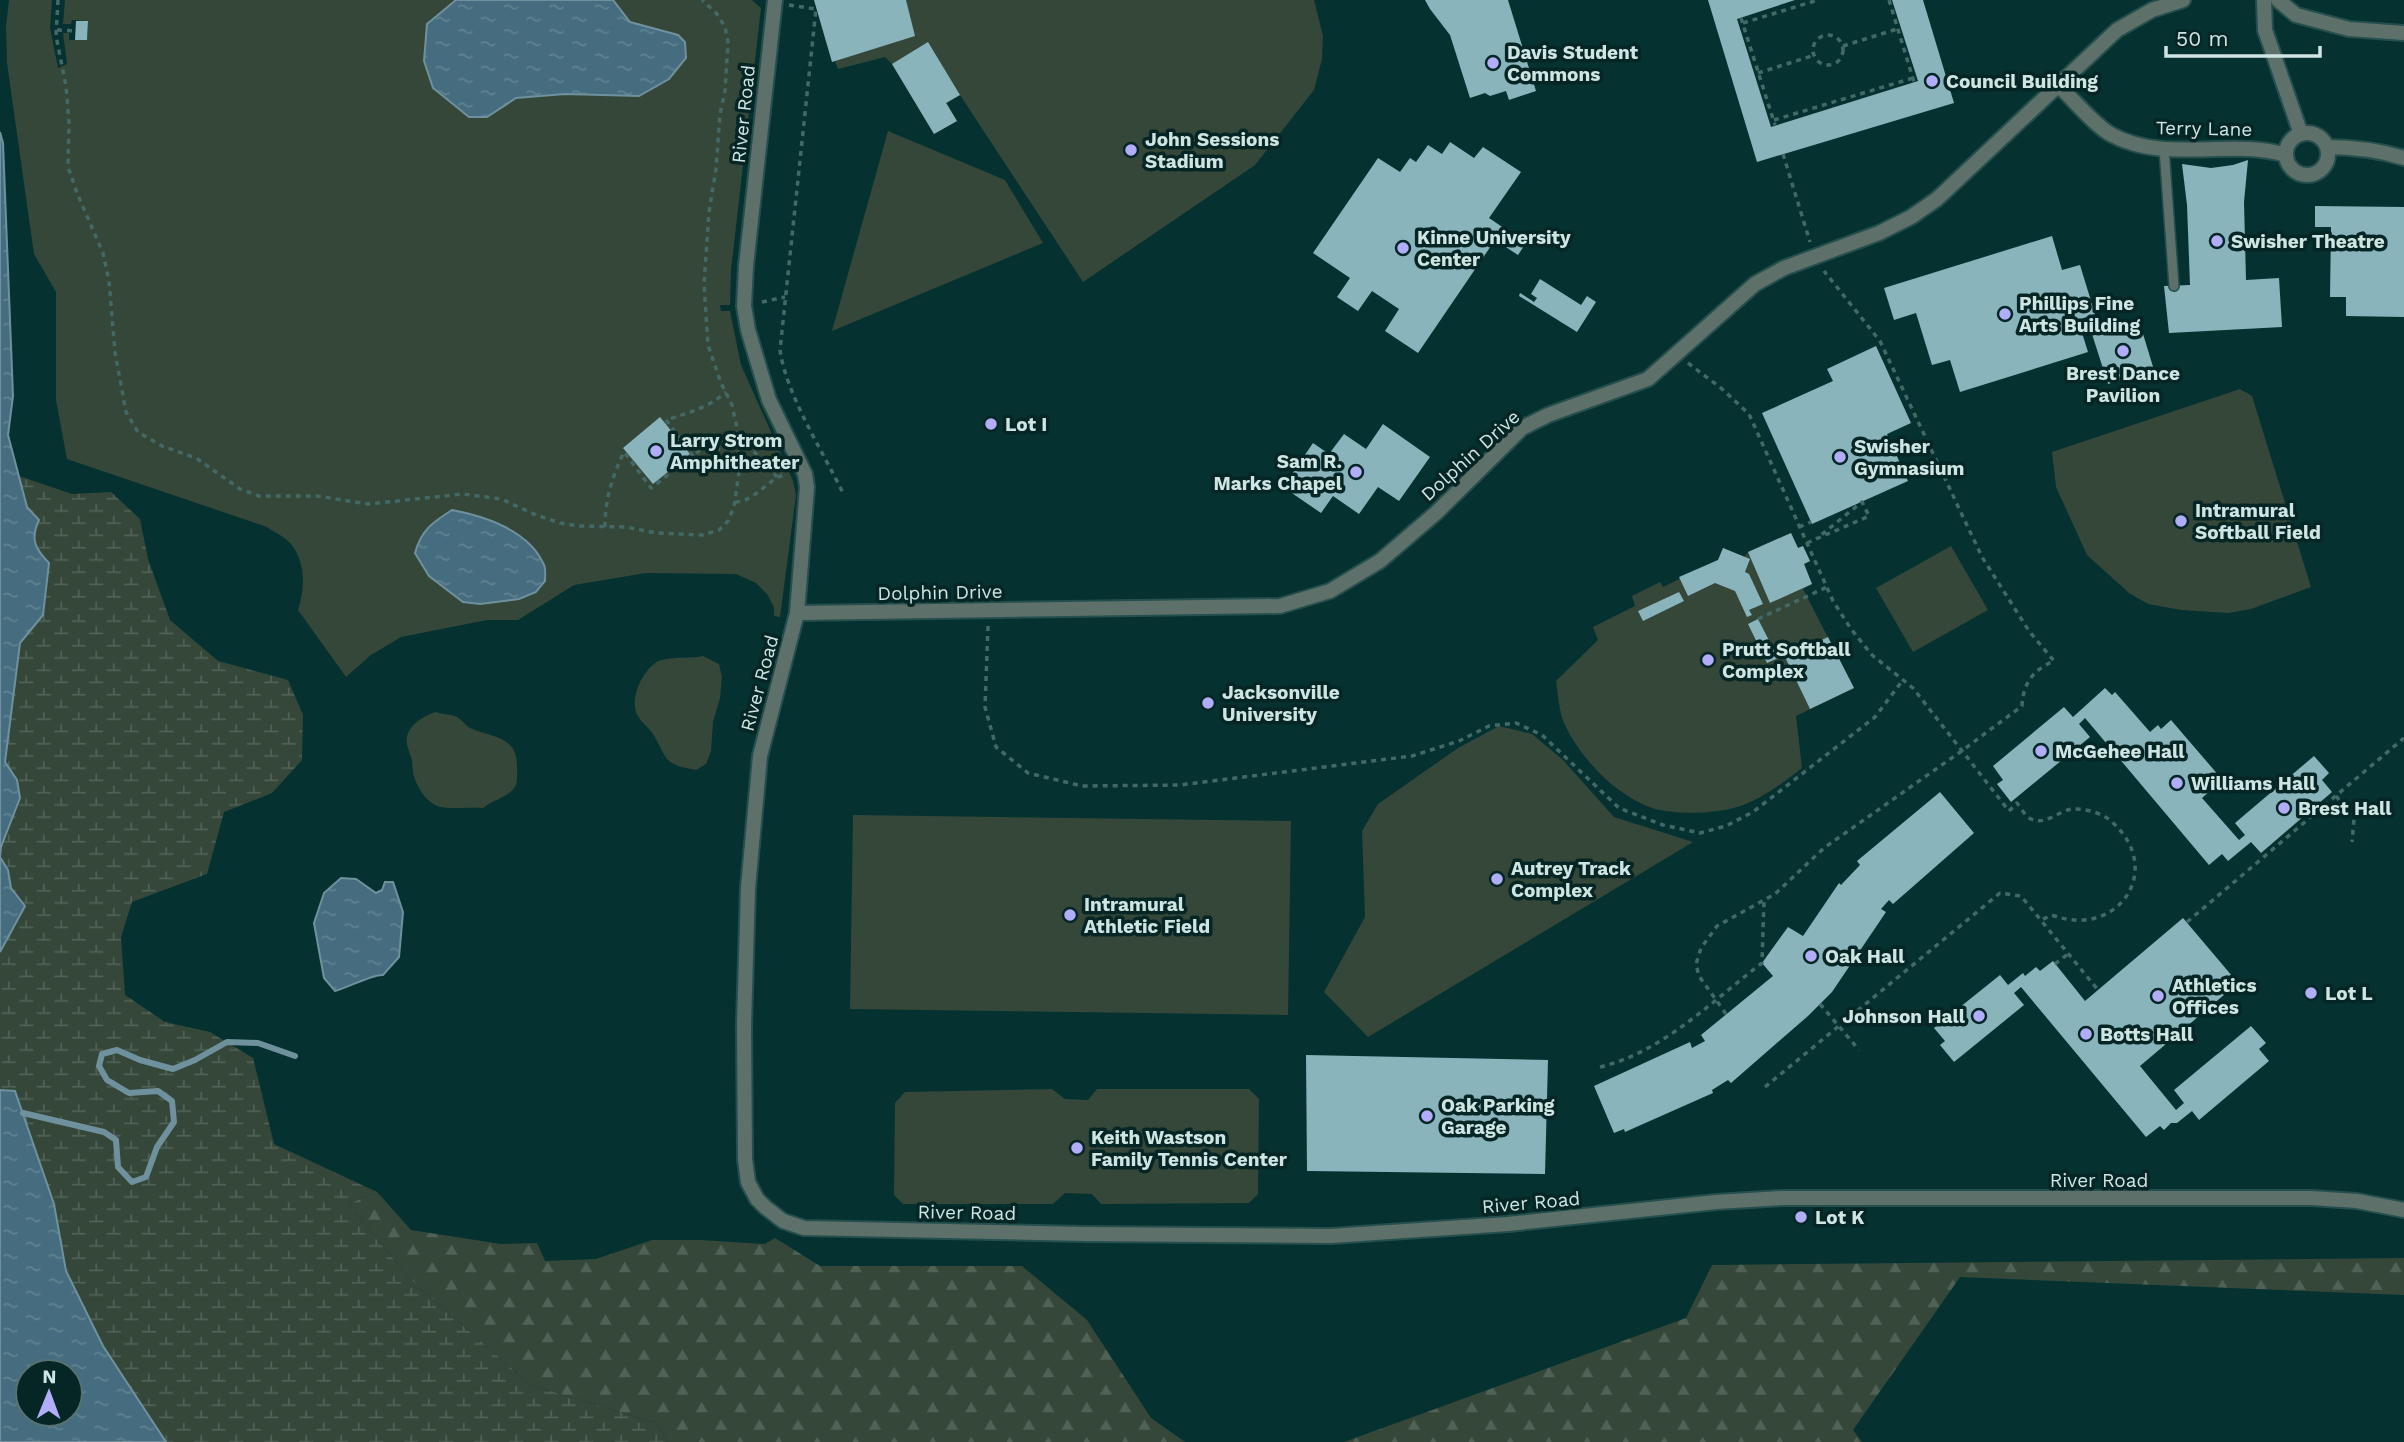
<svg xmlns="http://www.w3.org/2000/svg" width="2404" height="1442" font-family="'Work Sans',sans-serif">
<defs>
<pattern id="forest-firs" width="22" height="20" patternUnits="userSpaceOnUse" patternTransform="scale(1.75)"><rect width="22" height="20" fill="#344739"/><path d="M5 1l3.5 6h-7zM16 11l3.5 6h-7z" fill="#506156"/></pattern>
<pattern id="wetland-marsh" width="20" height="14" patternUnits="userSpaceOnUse" patternTransform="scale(1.75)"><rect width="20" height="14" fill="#344739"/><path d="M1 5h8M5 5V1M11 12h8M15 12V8" fill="none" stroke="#506156"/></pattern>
<pattern id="water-ripples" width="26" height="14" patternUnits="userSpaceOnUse" patternTransform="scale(1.75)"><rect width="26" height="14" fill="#466d7f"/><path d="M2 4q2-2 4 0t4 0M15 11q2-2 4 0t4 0" fill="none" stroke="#608291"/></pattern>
</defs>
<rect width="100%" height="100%" fill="#053230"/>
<g fill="#344739" fill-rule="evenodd">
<path d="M9,0H52L50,28L58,68L67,64L63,33H69V40H87L88,21L72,20L71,24H63L65,0H456L427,24L469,117H487L515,98L565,94L678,35L630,22L613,0H752L761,8L731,270L730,305H720L721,311H730L741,365L793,481L796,495L780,617L774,616V607L767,594L756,583L736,574L646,573L574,585L518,620H487L401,637L371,655L346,677L298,610C305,588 306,563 291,544C285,537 274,532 267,527L67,459L56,400V292L34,254L7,63L6,26ZM472,514L525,538L500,600L480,604Z"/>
<path d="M814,0H1314L1323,36L1322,59L1314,90L1255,165L1083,282L960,95L947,103L957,121L934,134L892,64L885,57L838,69L835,61H832Z"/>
<path d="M888,131L1005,180L1043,243L832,331Z"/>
<path d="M2240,389L2252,396L2311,587L2251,609L2228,613L2181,610L2148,604L2129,593L2087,555L2056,487L2052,452Z"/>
<path d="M1791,533L1798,548L1803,546L1810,561L1804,564L1812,584L1803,589L1854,688L1796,716L1802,768C1783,783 1760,800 1737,807C1714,814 1674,815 1652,808C1615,795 1580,758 1564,723C1559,711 1558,694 1556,681L1598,640L1593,627L1635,606L1632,596L1660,582L1663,587L1718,560L1723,548L1744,557L1748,552Z"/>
<path d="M1951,546L1988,610L1913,652L1876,588Z"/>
<path d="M703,656L719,664L722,677L720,698L713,722L711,751L706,764L696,770C662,764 668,759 653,734C648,726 639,721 636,712C631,696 642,673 655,663C664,656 690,659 703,656Z"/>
<path d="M435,712C442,714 451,714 457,717C462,720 465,725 470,728C489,737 517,735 517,765C517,772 518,781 515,787C509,796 493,800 483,808C471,807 443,810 435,805C424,799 416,785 413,773C412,768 413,762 411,757C408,748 404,740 409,731C416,720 424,717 435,712Z"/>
<path d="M1499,726L1532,734L1563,760L1614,817L1693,842L1368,1037L1324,992L1365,917L1362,831L1378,804L1458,748Z"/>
<path d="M853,815L1291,821L1288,1015L850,1009Z"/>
<path d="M1052,1089L1065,1099L1088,1100L1097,1089H1249L1259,1099L1258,1194L1249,1203L1101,1204L1092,1194L1065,1193L1053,1204H903L894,1195L895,1103L905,1092Z"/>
</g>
<g fill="url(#forest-firs)">
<path d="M377,1192L411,1230L501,1244L537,1243L545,1261L596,1259L652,1240H700L765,1244L775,1238L820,1266H1022L1087,1320L1151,1418L1185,1442H668L656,1423L531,1385L411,1280L348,1204Z"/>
<path d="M2404,1258V1295L1960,1277L1853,1430L1862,1442H1344L1686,1318L1712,1265Z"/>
</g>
<path fill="url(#wetland-marsh)" d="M19,476L72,494L111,492L140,519L148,559L170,620L218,661L288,680L303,715L302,760L272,793L224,812L207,874L132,902L121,937L125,995L165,1022L210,1032L253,1058L274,1144L377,1192L348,1204L411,1280L531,1385L656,1423L668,1442H166L103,1346L66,1271L54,1204L15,1091L0,1090V952L3,948L11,888L8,870L0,857L1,847L20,798L16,780L5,763L20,643L43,615L38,552L33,532L39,520L27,508Z"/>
<g fill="url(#water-ripples)" stroke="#6f919d" stroke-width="2" fill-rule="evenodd">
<path d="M456,0H613L630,22L678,35L685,42L686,58L669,79L639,96L565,94L516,98L487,117H469L433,88L424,61L427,24Z"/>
<path d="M0,132L3,143L13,396L8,435L27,507L39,520C30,539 35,549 49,563L43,615L20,643L5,762L17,780L20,798L1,847L0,857L8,870L11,888L25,906L0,952Z"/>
<path d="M452,510C485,516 530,531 544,565C546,569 545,576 545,581L536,592L519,599L480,604L463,602L429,576L415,553C421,530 433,522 452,510Z"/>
<path d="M341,878L356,879L376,893L382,890L385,882H393L403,912L399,957L383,975C373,974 347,988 335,991L324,978L314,923L324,893Z"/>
<path d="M0,1090L15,1091L54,1204L66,1271L103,1346L166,1442H0ZM28,1372H70V1414H28Z"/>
</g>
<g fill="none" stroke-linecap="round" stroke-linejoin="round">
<path stroke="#6f919d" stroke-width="6" d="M23,1113L104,1132L116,1140L118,1167L132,1182L146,1177L157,1147L174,1122L172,1101L158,1091L129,1093L107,1080L99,1066L102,1054L117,1050L140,1060L173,1069L195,1060L227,1042L258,1043L295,1056"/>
</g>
<g fill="#8ab4bc">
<path d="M814,0H906L915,36L832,62Z"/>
<path d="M1425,0H1508L1536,91L1509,100L1506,91L1490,96L1485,93L1470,98L1450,35L1430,9Z"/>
<path d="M1708,0H1795L1737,19L1771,127L1918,81L1892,0H1923L1954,103L1757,162Z"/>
<path d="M76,21H88L87,40H75Z"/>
<path d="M928,42L960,95L946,103L957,121L934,134L892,64Z"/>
<path d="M1450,142L1474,158L1483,147L1521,172L1489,218L1526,243L1518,255L1495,240L1418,353L1385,331L1399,309L1372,291L1358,311L1337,297L1350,278L1313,253L1378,158L1400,172L1410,158L1416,162L1428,145L1442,154Z"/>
<path d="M2248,160L2244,202L2246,280L2279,278L2282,327L2169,333L2164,286L2190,285L2187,205L2182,164L2211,168L2233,165Z"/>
<path d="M2315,206L2404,207V317L2346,316V297H2330L2331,227H2315Z"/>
<path d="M2052,236L2062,270L2080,265L2095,314L2078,320L2088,352L1960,392L1950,360L1932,365L1916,313L1894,320L1884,288Z"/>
<path d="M1540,279L1581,305L1587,296L1596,302L1577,332L1519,296L1520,293L1534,302L1537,298L1531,294Z"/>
<path d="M2123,321L2126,328L2140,324L2154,370L2108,384L2091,331Z"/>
<path d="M1876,346L1911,423L1887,434L1908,481L1812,524L1762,413L1833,381L1827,369Z"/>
<path d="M660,417L690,454L653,484L623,448Z"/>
<path d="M1383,424L1430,457L1399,501L1378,487L1359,514L1333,496L1321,513L1283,487L1313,443L1329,454L1344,434L1366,449Z"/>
<path d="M1791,533L1798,548L1803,546L1810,561L1804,564L1812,584L1770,603L1748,552Z"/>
<path d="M1723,548L1750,559L1745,572L1749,574L1763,604L1749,610L1752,615L1747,617L1735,591L1715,583L1688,596L1679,577L1718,560Z"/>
<path d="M1679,592L1684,601L1643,621L1638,611Z"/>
<path d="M1758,619L1778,658L1767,663L1748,624Z"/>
<path d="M1828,637L1854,688L1810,709L1785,657Z"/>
<path d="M2105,688L2112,695L2115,692L2150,732L2158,725L2161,729L2171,720L2220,777L2208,788L2210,791L2202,798L2239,840L2245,835L2235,823L2314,756L2329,773L2322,780L2332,792L2261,853L2251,842L2228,861L2222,854L2209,865L2085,718L2079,724L2090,737L2011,802L1997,784L2003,780L1993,766L2064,707L2073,717Z"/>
<path d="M1940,792L1974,833L1893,904L1889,900L1881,909L1886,912L1832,992L1808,1016L1731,1083L1728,1080L1712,1090L1713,1093L1625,1132L1624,1129L1614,1133L1594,1086L1690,1042L1692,1048L1705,1041L1701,1035L1773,976L1762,963L1788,927L1803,936L1839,883L1841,885L1860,865L1857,861Z"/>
<path d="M2183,918L2238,983L2140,1066L2176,1110L2184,1103L2174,1090L2251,1026L2266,1043L2259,1049L2269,1061L2199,1120L2192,1111L2177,1123H2171L2164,1130L2160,1126L2146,1137L2021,987L2014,993L2024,1005L1954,1062L1940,1045L1945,1041L1934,1028L2000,975L2008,985L2023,973L2025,976L2036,967L2040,971L2053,961L2085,1001Z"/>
<path d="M1306,1055L1548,1060L1545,1174L1307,1171Z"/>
</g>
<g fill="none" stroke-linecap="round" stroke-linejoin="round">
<defs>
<path id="service" d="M2164,149L2174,286"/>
<g id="minor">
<path d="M775,0L746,266L744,306L748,330L769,400L805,474L807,487L797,613L760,756L748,888L744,1025L745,1159L748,1182L757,1199L765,1207L783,1221L804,1228L1085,1234L1331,1236L1508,1224L1716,1202L1782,1198H2311L2357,1201L2404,1210"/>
<path d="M2264,0L2265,30L2301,134"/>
<path d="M2278,0L2296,15L2349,29L2404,33"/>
<path d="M2057,84C2072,98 2096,127 2112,135C2167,164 2230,138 2286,155"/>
<circle cx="2307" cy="154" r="21"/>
<path d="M2327,147C2354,147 2378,150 2404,158"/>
<path d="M797,613L1280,606L1330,591L1380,561L1436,513L1522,428L1548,415L1648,379L1755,284L1784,268L1879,233L1911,217L1937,199L2117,30L2152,10L2183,0"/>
</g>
</defs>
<use href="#service" stroke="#254f4d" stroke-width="12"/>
<use href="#minor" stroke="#254f4d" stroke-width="18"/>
<g stroke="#436967" stroke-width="3.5" stroke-dasharray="5 5" stroke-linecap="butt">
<path d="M58,0L56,36L66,86L69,122L68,167L77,193L103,253L109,281L115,352L126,412L138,432L162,446L196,458L240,489L259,496H317L368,504L463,494L501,499L536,515L560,523L580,526L626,527L656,533L702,535L719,530L728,521L734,507L739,472L737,428L732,405L721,383L708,345L704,284L709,212L716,169L720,114L725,91L728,42L725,27L717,14L702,0"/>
<path d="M1889,0L1914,82"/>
<path d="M789,5L816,9L780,350C786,394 823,452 843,493"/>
<path d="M1741,18L1775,125"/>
<path d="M1743,23L1818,0"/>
<path d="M57,30L75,31"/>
<circle cx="1828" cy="50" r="15"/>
<path d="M1843,46L1897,29"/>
<path d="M1758,73L1815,55"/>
<path d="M1774,120L1913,78"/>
<path d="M1783,154L1810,242"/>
<path d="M762,302L785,297"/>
<path d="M1688,363L1721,388L1749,414L1833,601L1851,629L1872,655L1913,688L2009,811L2017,803C2021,808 2025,816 2031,819C2045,826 2058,811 2072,809C2084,808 2103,813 2112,822C2166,870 2117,940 2052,915L2041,920"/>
<path d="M693,456L666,420C690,412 706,409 726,392"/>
<path d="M735,502C757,501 766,479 787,474"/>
<path d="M605,527C605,499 612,477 624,452L651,488L699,451L738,446L747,447L758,455L777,477"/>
<path d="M1799,527L1811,522"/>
<path d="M1807,543L1869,516L1862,502L1816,539"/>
<path d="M1758,619L1827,587"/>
<path d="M988,626L985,707L996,747L1028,773L1082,786L1180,785L1412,756L1459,741L1489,726L1516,723L1542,735L1619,808L1663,825L1700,833L1726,826L1753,812L1875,717L1903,680"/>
<path d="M2336,796L2354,819L2352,842"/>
<path d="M2187,922L2404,738"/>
<path d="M2055,964L2068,954"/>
<path d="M1820,1004L1859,1050"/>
<path d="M1726,1014L1699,976L1696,964L1701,948L1717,926L1775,894L1824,848L1963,750L2022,706C2023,683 2033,670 2054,661L2029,631L1982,557L1880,341L1824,271"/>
<path d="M1600,1067C1663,1052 1712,1001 1762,963L1764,900"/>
<path d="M1765,1087L2000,893L2021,896L2098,990"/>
</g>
<use href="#service" stroke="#5e706a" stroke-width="9"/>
<use href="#minor" stroke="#5e706a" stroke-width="14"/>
</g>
<g fill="#b2adf9" stroke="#062625" stroke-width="2.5">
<circle cx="1493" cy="63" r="7"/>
<circle cx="1932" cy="81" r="7"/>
<circle cx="1131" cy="150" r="7"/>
<circle cx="2217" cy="241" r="7"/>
<circle cx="1403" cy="248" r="7"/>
<circle cx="2005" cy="314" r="7"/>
<circle cx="2123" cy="351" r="7"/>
<circle cx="991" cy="424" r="7"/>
<circle cx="656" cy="451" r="7"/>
<circle cx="1840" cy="457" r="7"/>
<circle cx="1356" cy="472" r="7"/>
<circle cx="2181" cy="521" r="7"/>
<circle cx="1708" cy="660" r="7"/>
<circle cx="1208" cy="703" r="7"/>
<circle cx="2041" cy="751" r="7"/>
<circle cx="2177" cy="783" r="7"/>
<circle cx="2284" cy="808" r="7"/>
<circle cx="1497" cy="879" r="7"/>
<circle cx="1070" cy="915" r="7"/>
<circle cx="1811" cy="956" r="7"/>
<circle cx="2311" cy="993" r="7"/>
<circle cx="2158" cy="996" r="7"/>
<circle cx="1979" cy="1016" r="7"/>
<circle cx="2086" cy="1034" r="7"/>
<circle cx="1427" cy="1116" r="7"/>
<circle cx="1077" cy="1148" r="7"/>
<circle cx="1801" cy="1217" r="7"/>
</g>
<g text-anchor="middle" stroke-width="7" stroke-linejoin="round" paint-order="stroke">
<g font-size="19" font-weight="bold" fill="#cfe5e3" stroke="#062625" text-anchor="start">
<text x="1507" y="59">Davis Student<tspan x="1507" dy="22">Commons</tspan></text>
<text x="1946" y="88">Council Building</text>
<text x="1145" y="146">John Sessions<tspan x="1145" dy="22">Stadium</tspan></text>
<text x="1417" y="244">Kinne University<tspan x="1417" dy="22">Center</tspan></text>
<text x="2231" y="248">Swisher Theatre</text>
<text x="2019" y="310">Phillips Fine<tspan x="2019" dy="22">Arts Building</tspan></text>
<text x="2123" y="380" text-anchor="middle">Brest Dance<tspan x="2123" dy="22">Pavilion</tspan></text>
<text x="1005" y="431">Lot I</text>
<text x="670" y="447">Larry Strom<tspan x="670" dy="22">Amphitheater</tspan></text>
<text x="1854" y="453">Swisher<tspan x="1854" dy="22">Gymnasium</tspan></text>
<text x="1342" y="468" text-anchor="end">Sam R.<tspan x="1342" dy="22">Marks Chapel</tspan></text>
<text x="2195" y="517">Intramural<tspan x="2195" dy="22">Softball Field</tspan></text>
<text x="1722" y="656">Prutt Softball<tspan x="1722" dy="22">Complex</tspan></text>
<text x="1222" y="699">Jacksonville<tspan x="1222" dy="22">University</tspan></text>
<text x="2055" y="758">McGehee Hall</text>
<text x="2191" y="790">Williams Hall</text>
<text x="2298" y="815">Brest Hall</text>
<text x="1511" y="875">Autrey Track<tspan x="1511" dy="22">Complex</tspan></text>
<text x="1084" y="911">Intramural<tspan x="1084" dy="22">Athletic Field</tspan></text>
<text x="1825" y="963">Oak Hall</text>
<text x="2172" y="992">Athletics<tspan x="2172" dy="22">Offices</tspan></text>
<text x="2325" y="1000">Lot L</text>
<text x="1965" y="1023" text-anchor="end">Johnson Hall</text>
<text x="2100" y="1041">Botts Hall</text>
<text x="1441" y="1112">Oak Parking<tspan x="1441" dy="22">Garage</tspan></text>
<text x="1091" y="1144">Keith Wastson<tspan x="1091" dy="22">Family Tennis Center</tspan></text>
<text x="1815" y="1224">Lot K</text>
</g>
<g font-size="19" fill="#cfe5e3" stroke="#062625">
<text transform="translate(743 114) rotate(-84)" y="7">River Road</text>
<text transform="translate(2204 128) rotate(1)" y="7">Terry Lane</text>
<text transform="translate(1470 455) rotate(-42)" y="7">Dolphin Drive</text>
<text transform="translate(940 592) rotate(-1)" y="7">Dolphin Drive</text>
<text transform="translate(759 683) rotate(-75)" y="7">River Road</text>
<text x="2099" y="1187">River Road</text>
<text transform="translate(1531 1202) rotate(-5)" y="7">River Road</text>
<text transform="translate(967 1212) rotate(1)" y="7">River Road</text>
</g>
</g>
<g transform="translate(49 1393) rotate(1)"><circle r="33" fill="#062625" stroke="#567271" stroke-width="2"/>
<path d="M0-5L12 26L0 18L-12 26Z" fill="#b2adf9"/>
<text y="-10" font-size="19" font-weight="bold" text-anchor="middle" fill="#cfe5e3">N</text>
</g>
<path d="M2166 46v10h154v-10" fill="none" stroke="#cfe5e3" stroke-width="3.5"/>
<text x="2176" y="46" font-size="21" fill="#cfe5e3" stroke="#062625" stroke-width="5" paint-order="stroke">50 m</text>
</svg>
